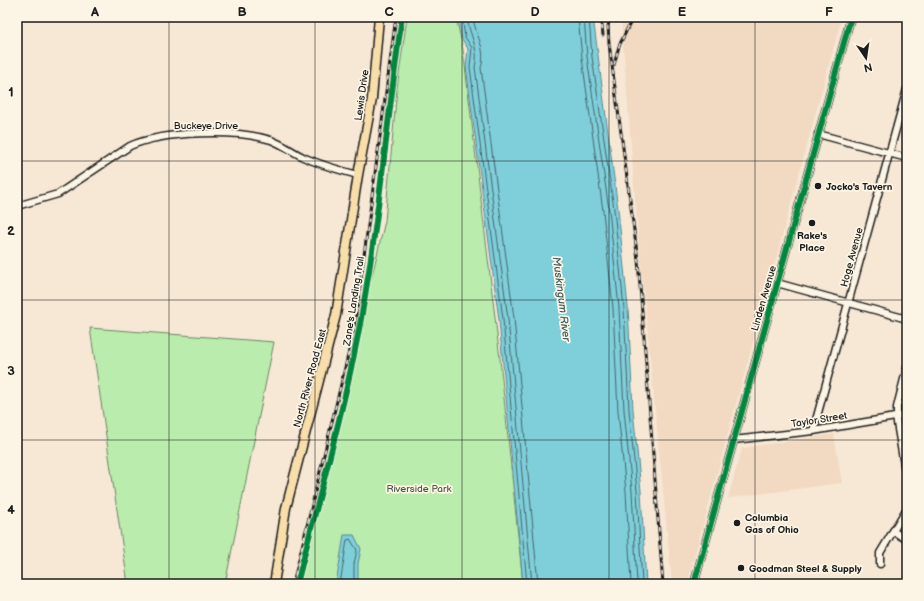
<svg xmlns="http://www.w3.org/2000/svg" width="924" height="601" font-family="'Balsamiq Sans',sans-serif">
<rect width="100%" height="100%" fill="#f7e8d5"/>
<filter id="ink" filterUnits="userSpaceOnUse"><feTurbulence type="fractalNoise" baseFrequency=".025" numOctaves="2"/><feDisplacementMap in="SourceGraphic" scale="8" xChannelSelector="R" yChannelSelector="G"/><feConvolveMatrix kernelMatrix="1 2 1 2 8 2 1 2 1" color-interpolation-filters="sRGB"/></filter>
<g filter="url(#ink)">
<g fill="#f2d9c2">
<path d="M621,17H842L687,584H672L637,222Z"/>
<path d="M834,434L842,483L728,498L742,448Z"/>
</g>
<g fill="#baecad" stroke="#6b8464">
<path d="M407,17H456L463,49L500,359L523,584H299L385,221L397,88Z"/>
<path d="M90,328L274,342L225,584H128Z"/>
</g>
<g fill="#7fcfdb" stroke="#57878f">
<path d="M458,17H593L618,209L628,307L633,410L641,491L646,584H523L499,320L466,66L468,49L462,39Z"/>
<path d="M344,535H354L361,549L358,564V584H336Z"/>
</g>
<g fill="none" stroke-linecap="round" stroke-linejoin="round">
<g stroke="#446468" stroke-width="1">
<path d="M462,17L465,37L472,48L470,67L503,319L527,584"/>
<path d="M467,17C469,35 480,49 475,67L508,319L532,584"/>
<path d="M473,17C475,36 487,47 481,68L514,318L538,584"/>
<path d="M578,17L582,58L603,211L613,308L618,411L626,492L631,584"/>
<path d="M584,17L587,57L609,210L619,308L624,410L632,491L637,584"/>
<path d="M589,17L592,57L614,209L624,308L629,410L637,491L642,584"/>
<path d="M340,584L347,540L350,539L357,550L354,564V584"/>
</g>
<defs>
<g id="minor">
<path d="M818,134L907,158"/>
<path d="M17,206L58,194L130,146C163,131 236,129 271,140C282,144 293,152 303,157C321,165 339,170 358,175"/>
<path d="M777,283L907,319"/>
<path d="M896,417L907,483"/>
<path d="M897,417V407L907,367"/>
<path d="M813,431L907,89"/>
<path d="M733,440L813,431L907,415"/>
<path d="M893,531L907,540"/>
<path d="M880,564V553L907,508"/>
<path d="M694,584L851,17"/>
</g>
<path id="major" d="M274,584L286,508L336,315L358,175L372,99L379,17"/>
</defs>
<use href="#minor" stroke="#1c1c1c" stroke-width="9"/>
<use href="#major" stroke="#1c1c1c" stroke-width="11"/>
<use href="#minor" stroke="#fcf5e5" stroke-width="6"/>
<use href="#major" stroke="#f8deab" stroke-width="8"/>
<defs>
<g id="rail">
<path d="M601,17L603,35"/>
<path d="M610,17L608,26L609,43L638,260L663,584"/>
<path d="M614,65L619,46L633,17"/>
<path d="M293,584L354,330L396,17"/>
</g>
</defs>
<use href="#rail" stroke="#1c1c1c" stroke-width="3"/>
<use href="#rail" stroke="#fcf5e5" stroke-width="1.5" stroke-dasharray="4.5" stroke-linecap="butt"/>
<defs>
<g id="cycleway">
<path d="M297,584C317,503 341,422 357,340C378,234 386,125 402,17"/>
<path d="M694,584L851,17"/>
</g>
</defs>
<use href="#cycleway" stroke="#fcf5e5" stroke-width="8"/>
<use href="#cycleway" stroke="#00873e" stroke-width="6"/>
</g>
</g>
<path fill="none" stroke="#1c1c1c" stroke-width="1" stroke-opacity="0.55" d="M169,17V584M315,17V584M462,17V584M609,17V584M755,17V584M17,161H907M17,300H907M17,440H907"/>
<g fill="#1c1c1c" stroke="#fcf5e5" stroke-width="1.5">
<circle cx="818" cy="186" r="4"/>
<circle cx="812" cy="223" r="4"/>
<circle cx="737" cy="523" r="4"/>
<circle cx="741" cy="568" r="4"/>
</g>
<g text-anchor="middle" stroke-width="3.5" stroke-linejoin="round" paint-order="stroke">
<g font-size="10" fill="#1c1c1c" stroke="#fcf5e5">
<text transform="translate(361 95) rotate(-82)" y="4">Lewis Drive</text>
<text x="206" y="129">Buckeye Drive</text>
<text transform="translate(851 257) rotate(-75)" y="4">Hoge Avenue</text>
<text transform="translate(763 298) rotate(-74)" y="4">Linden Avenue</text>
<text transform="translate(353 301) rotate(-81)" y="4">Zane's Landing Trail</text>
<text transform="translate(309 378) rotate(-75)" y="4">North River Road East</text>
<text transform="translate(819 419) rotate(-9)" y="4">Taylor Street</text>
</g>
<g font-size="10" font-weight="bold" fill="#1c1c1c" stroke="#fcf5e5" text-anchor="start">
<text x="826" y="190">Jocko's Tavern</text>
<text x="812" y="239" text-anchor="middle">Rake's<tspan x="812" dy="12">Place</tspan></text>
<text x="745" y="521">Columbia<tspan x="745" dy="12">Gas of Ohio</tspan></text>
<text x="749" y="572">Goodman Steel &amp; Supply</text>
</g>
<g font-size="10" fill="#4b5a48" stroke="#fcf5e5">
<text x="419" y="492">Riverside Park</text>
</g>
<g font-size="11" font-style="italic" fill="#3f5b5f" stroke="#fcf5e5">
<text transform="translate(562 299) rotate(83)" y="4">Muskingum River</text>
</g>
</g>
<rect width="924" height="601" fill="none" stroke="#fcf5e5" stroke-width="44"/>
<g transform="translate(866 58) rotate(167)" stroke="#fcf5e5" stroke-width="3" paint-order="stroke">
<path d="M0-3L7 15L0 10L-7 15Z" fill="#1c1c1c"/>
<text y="-6" font-size="11" font-weight="bold" text-anchor="middle" fill="#1c1c1c">N</text>
</g>
<rect x="22" y="22" width="880" height="557" fill="none" stroke="#1c1c1c" stroke-width="1.5"/>
<g font-size="13" text-anchor="middle" font-weight="bold" fill="#1c1c1c">
<text x="95" y="16">A</text>
<text x="242" y="16">B</text>
<text x="389" y="16">C</text>
<text x="535" y="16">D</text>
<text x="682" y="16">E</text>
<text x="829" y="16">F</text>
<text x="11" y="96">1</text>
<text x="11" y="235">2</text>
<text x="11" y="375">3</text>
<text x="11" y="514">4</text>
</g>
</svg>
